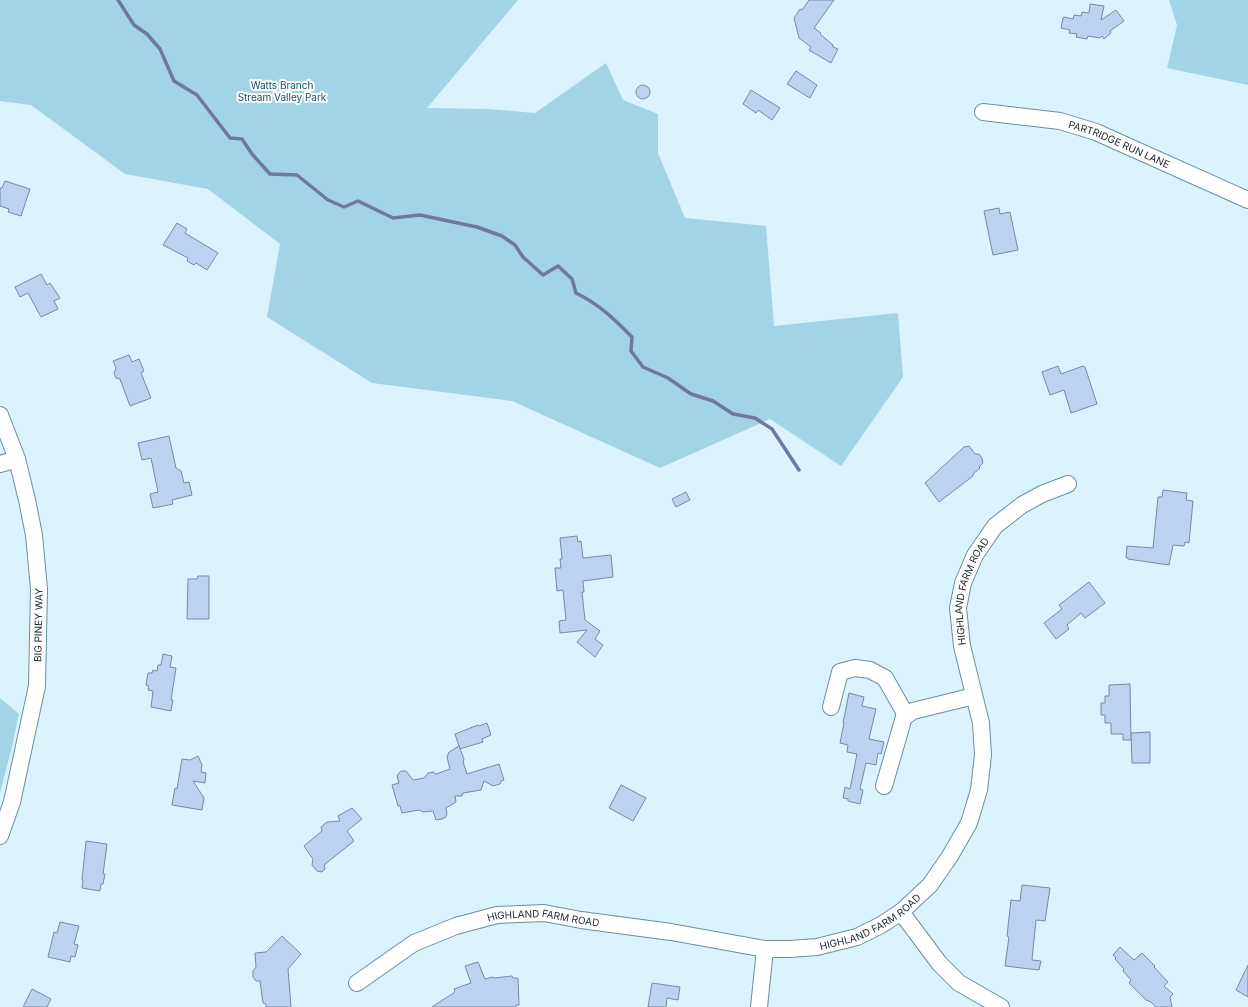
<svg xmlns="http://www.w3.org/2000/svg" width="1248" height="1007" font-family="Inter,sans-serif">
<rect width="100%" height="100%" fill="#dbf3fe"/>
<g fill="#a3d3e7">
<path d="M0,0H518L427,108L488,109L535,113L606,63L623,100L658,114V153L685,218L766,226L774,326L898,313L903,377L841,466L770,419L660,468L512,401L372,383L267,317L280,244L208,189L125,174L31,105L0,101Z"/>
<path d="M1169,0H1248V85L1167,68L1177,25Z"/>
<path d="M0,698L19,714L12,747L0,793Z"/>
</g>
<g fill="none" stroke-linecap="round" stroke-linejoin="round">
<path stroke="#7178a0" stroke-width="3.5" d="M118,0L134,25L147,34L160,49L174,81L197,95L230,138L242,139L252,154L270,174L297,175L328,200L344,207L358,201L393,218L420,215L477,227L502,236L515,245L523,257L543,275L558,266L572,279L576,293C600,305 613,318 632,337L631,351L643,367L668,378L691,394L713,401L733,414L755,418L772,429L799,470"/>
</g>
<g fill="#bbd3f0" stroke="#748ba6">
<path d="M809,0H834L814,28L821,33L820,34L833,45V47L838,49L831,63L809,50L811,47L799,38L794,18L800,9L802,10Z"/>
<path d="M1090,4L1104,6L1101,20L1116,10L1124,21L1110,31L1111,33L1104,39L1102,36L1100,38L1088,36L1087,39L1076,37L1077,34L1069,33L1070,30L1061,28L1063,18L1064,17L1073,19L1074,15L1081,16L1082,12L1089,13Z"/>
<path d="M796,71L817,85L810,98L787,84Z"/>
<circle cx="643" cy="92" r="7"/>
<path d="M751,90L780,108L772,120L758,110L756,113L743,104Z"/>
<path d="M5,181L30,189L21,216L8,212L9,209L0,206V188H2Z"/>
<path d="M999,208L1000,214L1010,212L1018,250L993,255L984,211Z"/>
<path d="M177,223L187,229L185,233L218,253L207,270L196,263L194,265L187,261L188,258L163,245Z"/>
<path d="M41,274L47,285L50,283L60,298L54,301L58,309L41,317L28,293L20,297L15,287Z"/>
<path d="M129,355L132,362L139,359L144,371L141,373L151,398L130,406L120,379L116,378L114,373L116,368L113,361Z"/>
<path d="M1058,366L1061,374L1083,366L1085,367L1097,404L1071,413L1064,390L1050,395L1042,372Z"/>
<path d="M169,436L176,468L181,471L184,483L189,482L192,495L172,500L173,504L153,508L150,494L158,492L151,458L142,460L138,443Z"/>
<path d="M969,446L975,454H979L982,458L983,463L979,467L980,468L973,474V476L939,502L925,483L964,447Z"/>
<path d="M1163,490L1187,493L1186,500L1193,501L1189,543L1185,542L1184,546H1183L1173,545L1169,565L1128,559V558H1126L1127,546L1153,548L1158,497H1162Z"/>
<path d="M686,492L690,500L676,507L672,499Z"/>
<path d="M577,536L578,542L581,541L583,558L611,555L613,577L583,581L584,592H582L585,620L600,631L595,639L603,645L595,657L577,642L587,630L560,633L559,621L566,620L563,590L557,591L555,568H561L560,559H562L560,538Z"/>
<path d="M198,576H209V619H187L188,579H197Z"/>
<path d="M1089,582L1105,603L1085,618L1081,613L1067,625L1069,629L1056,639L1044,623L1062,609L1059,605Z"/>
<path d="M163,654L172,656L170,667L176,668L171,700H173L171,711L151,707L153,691L148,690L149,686L146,685L148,673H152L153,670L157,671L158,665H161Z"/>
<path d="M1130,684L1131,740H1123V734H1111V723H1105V715H1101V703H1105V696H1109V685Z"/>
<path d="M849,693L864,697L862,706L876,709L869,739L884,742L881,754L878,753L876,765L866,763L860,789L863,790L860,804L848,801V799L843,798L845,787L850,789L857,754L847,752L848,745L840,743L844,723H843Z"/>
<path d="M487,723L491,735L482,739L483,742L460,749L455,734L478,725L479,726Z"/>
<path d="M1150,732V763H1132L1131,733Z"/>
<path d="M459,746L464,759L463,762L467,774L499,764L504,780L501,781L500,784L493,786L484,781L481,790L463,793L462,796H455L456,802L446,808L447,814L446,817L442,819L436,820L433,811L423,812L419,810L402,813L400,806H398L392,785L399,783L397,776L399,773L401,771H406L413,780L424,778L428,773L433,772L436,774L450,769L447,757L449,752Z"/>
<path d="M198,756L202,765L201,772L206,773L205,783L193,781L204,798L202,810L172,805L175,788L177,789L182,759L190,760Z"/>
<path d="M621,785L646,798L633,821L609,808Z"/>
<path d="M352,808L362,819L347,831L354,841L324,865L325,869L322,872L317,871L312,865L313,859L304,846L322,831L321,827L327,822L340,821L338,816Z"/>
<path d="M86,841L107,844L103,874H105L103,884H101L100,891L82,888L83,880H82Z"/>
<path d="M1022,885L1050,888L1045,921L1036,920L1032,960L1041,961L1039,970L1005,966L1009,937L1007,936L1011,900L1020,901Z"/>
<path d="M60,922L79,926L74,944L78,945L75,957L71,956L70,962L48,957L54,932L57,933Z"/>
<path d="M282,936L301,954L288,969L291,1007H266V1004L263,1003L260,981H256L253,977V971L256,967L255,953L266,952Z"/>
<path d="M1120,947L1134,960L1142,953L1155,966L1154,967L1168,982L1164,986L1173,994L1170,997L1172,1007H1156L1151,1002L1146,1000L1129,983L1131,980L1123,971L1124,969L1115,959L1116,958L1113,955Z"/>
<path d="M478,962L485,979L493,977L494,978L512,976L513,978H518L519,1005H516V1007H432L455,992L454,989L471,983L465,966Z"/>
<path d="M1248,965V997L1236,990Z"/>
<path d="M652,983L680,987L678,1000L667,998L666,1007H648Z"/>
<path d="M32,989L51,999L47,1007H23Z"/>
</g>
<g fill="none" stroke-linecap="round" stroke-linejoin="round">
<defs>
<g id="minor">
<path id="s1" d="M983,112L1060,121L1096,132L1248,200"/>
<path d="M0,415L17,459L27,500L34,535L39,589L37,686L12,802L0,836"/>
<path d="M0,464L17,459"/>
<path d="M831,707L840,672L855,668L870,670L885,678L906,715"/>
<path d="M884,786L904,717L913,711L974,696"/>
<path d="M901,912L939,963L959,983L1001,1007"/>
<path id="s2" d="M357,983L414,943L456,926L497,915L544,913L581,920L671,932L765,949H790L817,947L857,937L881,925L901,912L930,885L950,856L969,823L979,790L983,755L981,723L962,646L958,608L963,583L975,555L995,526L1022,505L1042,494L1068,484"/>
<path d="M759,1007L765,949"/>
</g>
</defs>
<use href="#minor" stroke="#698f9f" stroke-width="18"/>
<use href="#minor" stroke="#fff" stroke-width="16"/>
</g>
<g text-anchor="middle" stroke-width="4" stroke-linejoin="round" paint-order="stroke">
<g font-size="10" fill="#195165" stroke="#fcfcfc">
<text x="282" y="89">Watts Branch<tspan x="282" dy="12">Stream Valley Park</tspan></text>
</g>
<g font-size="10" fill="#1a2a30" stroke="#fcfcfc">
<text dy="4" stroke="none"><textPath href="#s1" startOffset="141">PARTRIDGE RUN LANE</textPath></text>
<text dy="4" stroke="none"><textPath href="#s2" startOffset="924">HIGHLAND FARM ROAD</textPath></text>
<text transform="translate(38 625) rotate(-89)" y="4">BIG PINEY WAY</text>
<text dy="4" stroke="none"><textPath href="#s2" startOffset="540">HIGHLAND FARM ROAD</textPath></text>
<text dy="4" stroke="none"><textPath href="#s2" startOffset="204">HIGHLAND FARM ROAD</textPath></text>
</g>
</g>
</svg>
